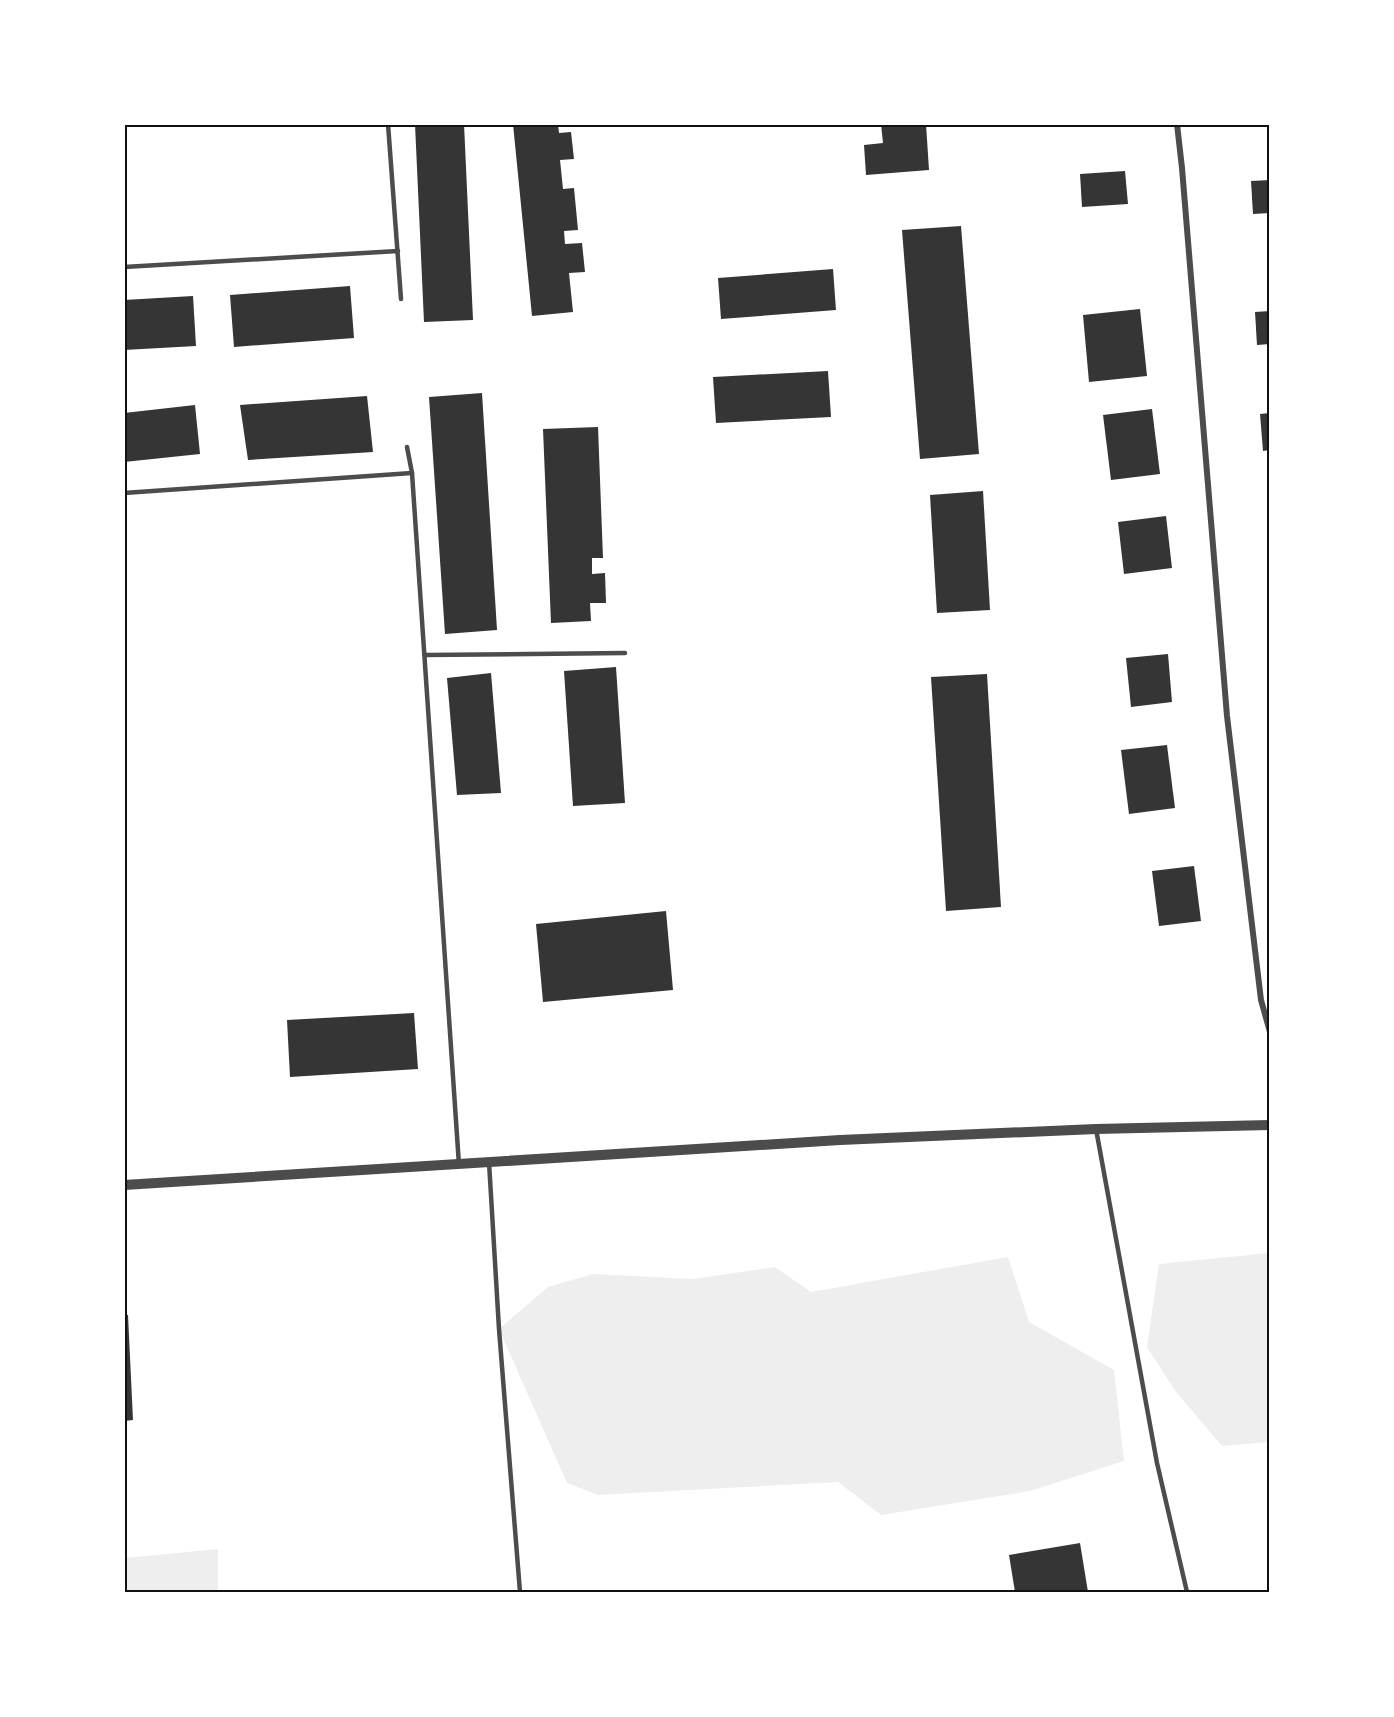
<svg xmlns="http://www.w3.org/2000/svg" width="1394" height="1717" font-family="Bitter,serif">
<rect width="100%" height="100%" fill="#fff"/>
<g fill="#eee">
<path d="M1269,1253V1442L1222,1446L1176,1392L1147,1347L1159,1264Z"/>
<path d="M1008,1257L1029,1322L1114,1370L1124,1461L1030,1491L881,1515L838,1482L598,1495L567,1483L499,1329L548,1287L593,1274L693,1279L775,1267L811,1292Z"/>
<path d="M218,1549V1592H125V1558Z"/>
</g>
<g fill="#353535">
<path d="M415,124H464L473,320L424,322Z"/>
<path d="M513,124H558L559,133L571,132L574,159L560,160L563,189L574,188L578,230L564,231L565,244L582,243L585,272L569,273L573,312L532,316Z"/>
<path d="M881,124H926L929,170L866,175L864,145L883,143Z"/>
<path d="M1125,171L1128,204L1082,207L1080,174Z"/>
<path d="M1270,180V213L1253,214L1251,181Z"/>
<path d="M961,226L979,454L920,459L902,230Z"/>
<path d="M833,269L836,310L721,319L718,278Z"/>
<path d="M350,286L354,338L234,347L230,295Z"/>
<path d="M193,296L196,346L124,350V300Z"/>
<path d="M1140,309L1147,376L1089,382L1083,315Z"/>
<path d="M1270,311V344L1257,345L1255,312Z"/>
<path d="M828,371L831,417L716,423L713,377Z"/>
<path d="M482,393L497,630L445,634L429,397Z"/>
<path d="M367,396L373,452L248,460L240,405Z"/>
<path d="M195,405L200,454L124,462V413Z"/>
<path d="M1152,409L1160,474L1111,480L1103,415Z"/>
<path d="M1270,413V450L1263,451L1260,414Z"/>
<path d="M598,427L603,558H592V574L605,573L606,603H590L591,621L551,623L543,429Z"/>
<path d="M983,491L990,610L937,613L930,495Z"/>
<path d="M1166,516L1172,568L1124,574L1118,522Z"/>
<path d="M1168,654L1172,702L1131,707L1126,658Z"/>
<path d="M616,667L625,803L573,806L564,671Z"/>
<path d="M491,673L501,793L457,795L447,678Z"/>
<path d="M987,674L1001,907L946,911L931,677Z"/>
<path d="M1167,745L1175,808L1129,814L1121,750Z"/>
<path d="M1194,866L1201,921L1159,926L1152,871Z"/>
<path d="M666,911L673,990L543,1002L536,924Z"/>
<path d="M414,1013L418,1069L290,1077L287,1020Z"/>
<path d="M124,1315H128L133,1420L124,1421Z"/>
<path d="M1080,1543L1088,1592H1015L1009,1555Z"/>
</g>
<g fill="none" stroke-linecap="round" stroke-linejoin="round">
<g stroke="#4c4c4c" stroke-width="4.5">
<path d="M388,124L401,299"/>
<path d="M124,267L398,251"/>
<path d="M407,447L412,473L459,1165"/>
<path d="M124,493L412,473"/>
<path d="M425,655L625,653"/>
<path d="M1096,1129L1157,1463L1187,1592"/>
<path d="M489,1162L499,1329L520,1592"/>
</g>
<path stroke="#4c4c4c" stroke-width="6" d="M1177,124L1182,168L1227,716L1261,1000L1270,1032"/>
<path stroke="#4c4c4c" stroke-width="10" d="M124,1185L840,1140L1096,1129L1270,1125"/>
</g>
<rect width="1394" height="1717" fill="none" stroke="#ffffff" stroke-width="252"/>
<rect x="126" y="126" width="1142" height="1465" fill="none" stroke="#111" stroke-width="2"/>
</svg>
